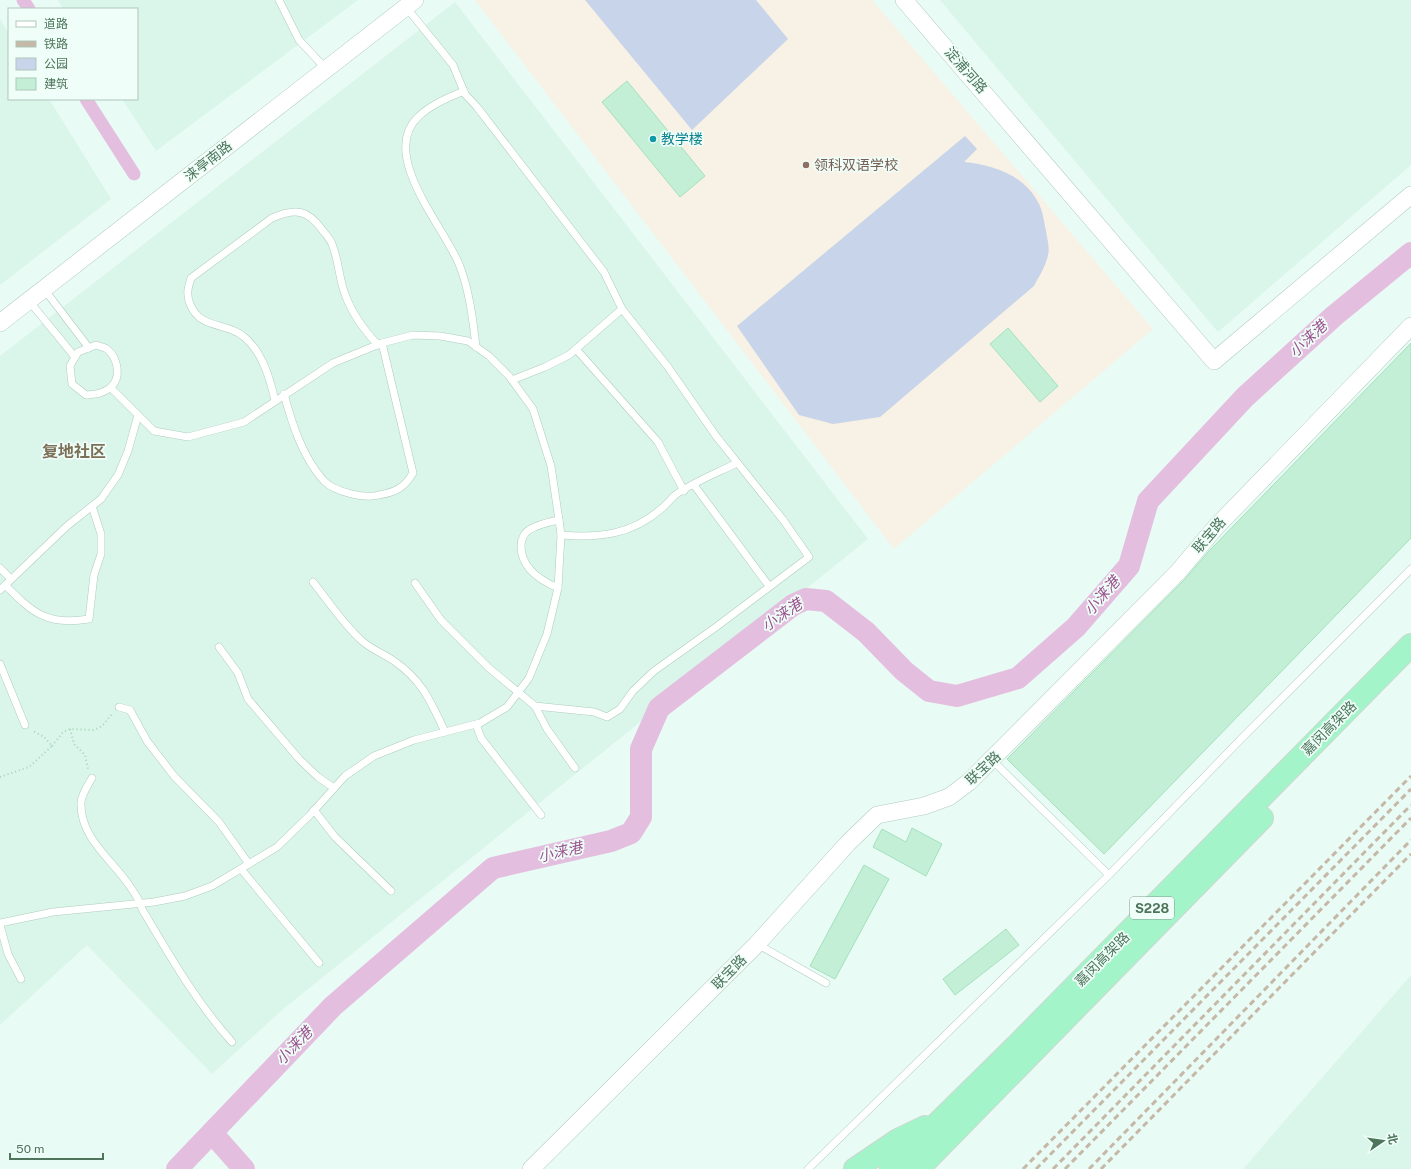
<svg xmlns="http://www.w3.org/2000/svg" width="1411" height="1169" font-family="'Public Sans','Noto Sans SC',sans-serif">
<rect width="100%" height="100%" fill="#e9fbf5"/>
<g fill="#daf5ea">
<path d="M58,0H358L156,151L122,99H137V9H63Z"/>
<path d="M940,0H1411V165L1218,332Z"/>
<path d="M455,2L868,539L282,1010L212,1074L87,945L0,1025V356Z"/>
<path d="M0,19L9,34V99H49L111,199L0,285Z"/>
<path d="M1411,975V1169H1243Z"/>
</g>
<path fill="#f8f1e5" d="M475,0H872L1153,329L894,549Z"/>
<g fill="#c7d4e9">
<path d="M585,0H756L788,39L692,130Z"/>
<path d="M965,136L977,149L964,162C993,165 1025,175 1039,204C1043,212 1044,222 1046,231C1047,239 1050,247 1048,255C1046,266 1039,276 1034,286L880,417L833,424L799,415L737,326Z"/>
</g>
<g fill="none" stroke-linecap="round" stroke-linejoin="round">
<g stroke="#e4bede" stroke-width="13">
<path d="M23,0L29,9"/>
<path d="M86,99L134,174"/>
</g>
<g stroke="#e4bede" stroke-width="22">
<path d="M212,1133L244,1169"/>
<path d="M177,1169L333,1006L493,868L611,841L631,833L641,817V749L659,708L793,605L806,599L826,601L866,632L904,671L929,691L957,696L1018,678L1076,627L1129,566L1148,501L1245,397L1334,316L1411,253"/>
</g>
</g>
<g fill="#c2efd5" stroke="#a3e1bc">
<path d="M627,81L705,176L680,197L602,102Z"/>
<path d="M1008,328L1058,386L1040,402L990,344Z"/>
<path d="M1411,343V538L1104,854L1007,759L1185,579L1209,551Z"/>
<path d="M912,828L942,844L926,876L873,847L882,829L906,842Z"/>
<path d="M864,865L889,879L835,979L810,966Z"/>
<path d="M1006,929L1019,945L955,995L943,979Z"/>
</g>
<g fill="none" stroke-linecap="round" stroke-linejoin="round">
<defs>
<g id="service">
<path d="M279,0L299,40L326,69"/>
<path d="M406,7L453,65L465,94L477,107L604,272L622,309L668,367L716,436L784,521L809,557L716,627L654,671L633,691L620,709L607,717L594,712L535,706"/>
<path d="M464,91C447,98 430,105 417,118C380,156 444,227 459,264C469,288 473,320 476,347"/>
<path d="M44,289L89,348"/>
<path d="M29,301L75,357"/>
<path d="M96,345C99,346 104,347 107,349C118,358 122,378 110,388C102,394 95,394 86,395L72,384L70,366L78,352Z"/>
<path d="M576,349L658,442L684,491"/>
<path d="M512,380L545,367L569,355L622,309"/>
<path d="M284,394C292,424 303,458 324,481C335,492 365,499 379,495C396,492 404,488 413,473L382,343"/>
<path d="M275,401C270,378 262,351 243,336C227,322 200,330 190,304C186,294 188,288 191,278L272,218C295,208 308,209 323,231C327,236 332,241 333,247C339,262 339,279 345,294C352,314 364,330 378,345"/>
<path d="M694,485L769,586"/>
<path d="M561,535C599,538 631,535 661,509C666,505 670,500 674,496C691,483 717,473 737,463"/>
<path d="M0,568L11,579"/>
<path d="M313,582C329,602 343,624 362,641C371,649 384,654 394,661C422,680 431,702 445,732"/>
<path d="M415,583L441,620L489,668L535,706L547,729L575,768"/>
<path d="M5,585C33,613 47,626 89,619L94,575L101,554V534L92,506"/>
<path d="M558,588C539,580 521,568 521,546C521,540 524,533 529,530C538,524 549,522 559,520"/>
<path d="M0,590L67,526L101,499L118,475L128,451L138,415"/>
<path d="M219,647L238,673L248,699L300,760L318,777L334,788"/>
<path d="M0,664L25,725"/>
<path d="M119,707L130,710L147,741L174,776L219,822L249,864"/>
<path d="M476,724L481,738L541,815"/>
<path d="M992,760L1109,875"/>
<path d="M92,778C88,785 81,795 81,803C80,839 114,861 131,888C136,895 140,901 142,909C170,956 196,1002 232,1042"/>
<path d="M314,810L335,837L391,891"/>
<path d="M241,869L319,963"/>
<path d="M0,923L53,912L154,902L185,896L212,886L277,847L310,815L345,776L374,756L414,740L480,723L507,707L529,678L547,634L558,588L561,535L559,520L551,466L533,409L509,376L489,356L468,341L440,336L413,335L382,343L333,363L244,422L188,437L154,431L111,388"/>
<path d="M0,925L8,954L21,979"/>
<path d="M757,944L826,983"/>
<path d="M808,1169L1109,875L1241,739L1411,569"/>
</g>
<g id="tertiary">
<path d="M904,0L1214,361L1411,195"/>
<path d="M0,323L415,0"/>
<path d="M531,1169L757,944L848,843L877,815L924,806L949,797L969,782L1178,572L1215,528L1411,326"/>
</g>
<g id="trunk">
<path d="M855,1169L898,1140L925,1127"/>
<path d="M891,1169L1019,1043L1411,645"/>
<path d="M918,1169L1262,818"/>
</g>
</defs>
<use href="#service" stroke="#afcdbd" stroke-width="8"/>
<use href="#tertiary" stroke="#afcdbd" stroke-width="18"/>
<use href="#trunk" stroke="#cdd8d1" stroke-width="24"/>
<g stroke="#a5d5b8" stroke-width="2" stroke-dasharray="1 3" stroke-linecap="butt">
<path d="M70,729L74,744L85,755L88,769"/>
<path d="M52,746L63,732L70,729L94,730L102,726L112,714"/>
<path d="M0,777L29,767L52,746L44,737L33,731"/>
</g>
<use href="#service" stroke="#fff" stroke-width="7"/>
<use href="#tertiary" stroke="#fff" stroke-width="17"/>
<use href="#trunk" stroke="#a4f4c9" stroke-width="22"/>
<g stroke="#c5b8a7" stroke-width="3" stroke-dasharray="6 4" stroke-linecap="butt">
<path d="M1023,1169L1411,776"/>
<path d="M1036,1169L1411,789"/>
<path d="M1053,1169L1411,805"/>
<path d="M1065,1169L1411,818"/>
<path d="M1089,1169L1411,840"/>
<path d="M1101,1169L1411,854"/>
</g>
</g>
<circle fill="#0f9aa8" stroke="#effef8" stroke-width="1.5" cx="653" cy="139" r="4"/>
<circle fill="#8d6e63" stroke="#effef8" stroke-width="1.5" cx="806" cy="165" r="4"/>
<g text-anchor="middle" stroke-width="3.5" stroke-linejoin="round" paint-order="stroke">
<rect fill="#effef8" stroke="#7e9e8b" stroke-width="1" x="1130" y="897" width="44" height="22" rx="3"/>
<g font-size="13" font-weight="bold" fill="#4e755c">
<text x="1152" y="913">S228</text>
</g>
<g font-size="14" fill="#4e755c" stroke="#effef8">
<text transform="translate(966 70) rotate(49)" y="5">淀浦河路</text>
<text transform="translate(208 161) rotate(-38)" y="5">涞亭南路</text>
<text transform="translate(1209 535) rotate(-49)" y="5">联宝路</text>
<text transform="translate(1329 728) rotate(-45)" y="5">嘉闵高架路</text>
<text transform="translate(983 768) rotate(-43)" y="5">联宝路</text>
<text transform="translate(1102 959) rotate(-45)" y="5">嘉闵高架路</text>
<text transform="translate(729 972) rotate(-45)" y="5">联宝路</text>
</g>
<g font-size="14" fill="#0d838f" stroke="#effef8" text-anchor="start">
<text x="661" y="144">教学楼</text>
</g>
<g font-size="14" fill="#785e54" stroke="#effef8" text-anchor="start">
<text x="814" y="170">领科双语学校</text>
</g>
<g font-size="15" font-style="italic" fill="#9b528e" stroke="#effef8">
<text transform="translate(1308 339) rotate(-43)" y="5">小涞港</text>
<text transform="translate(1102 596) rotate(-49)" y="5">小涞港</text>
<text transform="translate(782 615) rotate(-34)" y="5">小涞港</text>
<text transform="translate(560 852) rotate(-13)" y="5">小涞港</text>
<text transform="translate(294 1046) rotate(-46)" y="5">小涞港</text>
</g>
<g font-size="16" font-weight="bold" fill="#7c7158" stroke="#effef8">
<text x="74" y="457">复地社区</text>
</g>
</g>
<rect x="8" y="8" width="130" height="92" fill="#effef8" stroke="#afc7ba"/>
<rect x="16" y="21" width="20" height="6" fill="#ffffff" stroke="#afc7ba"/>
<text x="44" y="28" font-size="12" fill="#4e755c">道路</text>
<rect x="16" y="41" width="20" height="6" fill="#c5b8a7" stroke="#afc7ba"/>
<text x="44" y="48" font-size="12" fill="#4e755c">铁路</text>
<rect x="16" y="58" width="20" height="12" fill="#c7d4e9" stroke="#afc7ba"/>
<text x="44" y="68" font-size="12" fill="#4e755c">公园</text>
<rect x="16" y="78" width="20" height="12" fill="#c2efd5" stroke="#afc7ba"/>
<text x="44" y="88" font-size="12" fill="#4e755c">建筑</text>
<g transform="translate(1383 1141) rotate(77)" stroke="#effef8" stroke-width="3" paint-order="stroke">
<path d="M0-3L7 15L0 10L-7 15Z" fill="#4e755c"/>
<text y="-6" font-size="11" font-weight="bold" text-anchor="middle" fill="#4e755c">北</text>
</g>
<path d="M10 1153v6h93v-6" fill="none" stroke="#4e755c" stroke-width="2"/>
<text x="16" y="1153" font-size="12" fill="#4e755c" stroke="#effef8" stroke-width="3" paint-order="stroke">50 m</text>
</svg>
